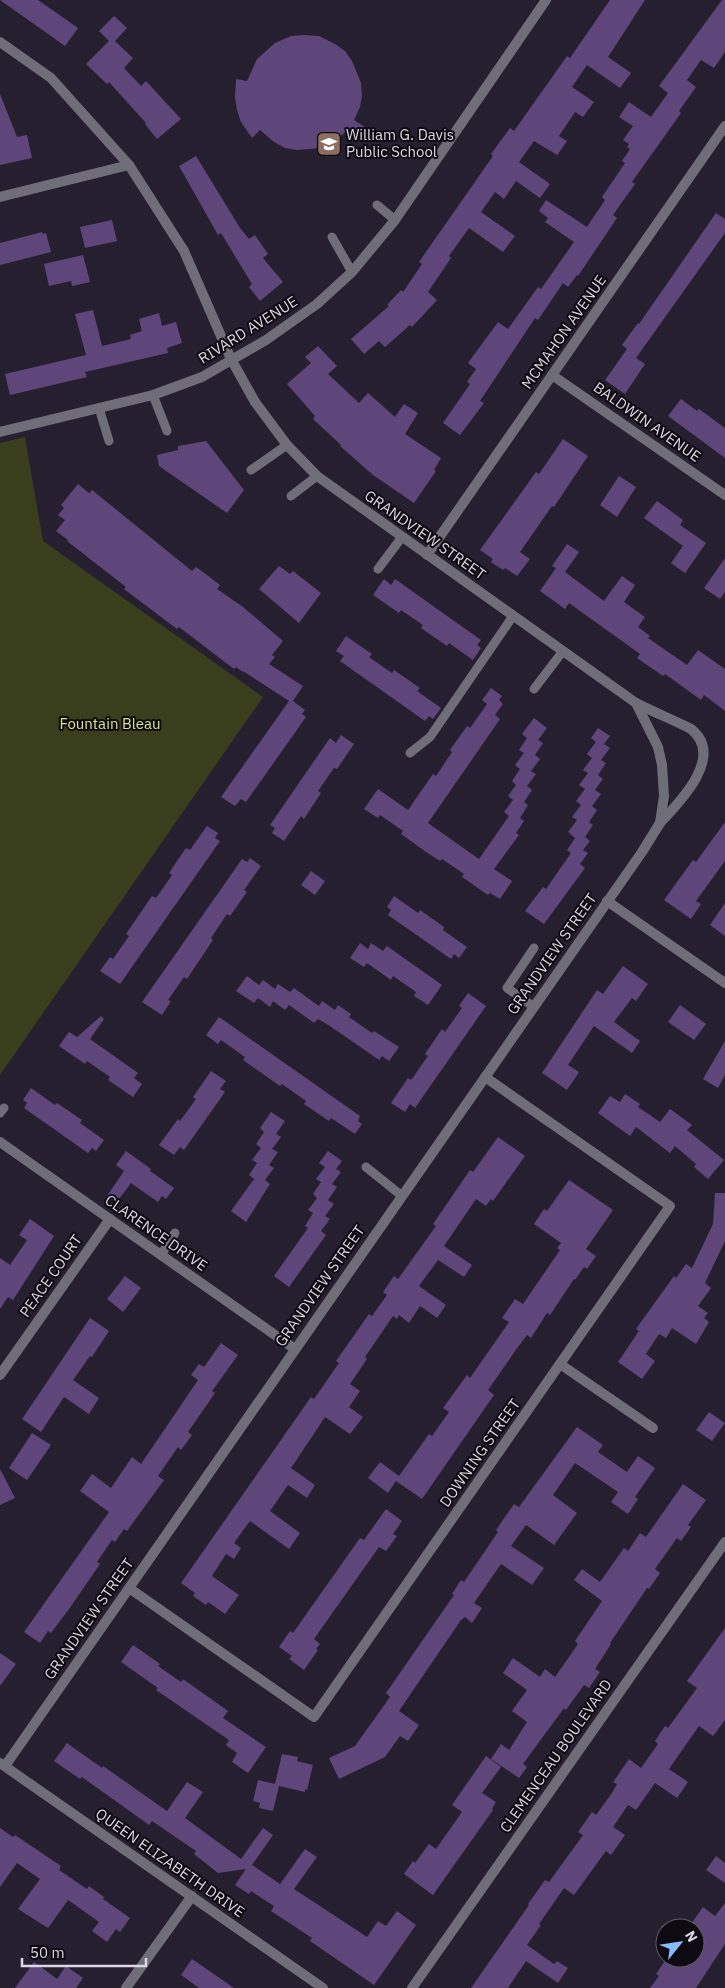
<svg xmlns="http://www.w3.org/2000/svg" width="725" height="1988" font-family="'IBM Plex Sans',sans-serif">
<rect width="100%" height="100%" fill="#261f30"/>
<path fill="#393e1c" d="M25,437L43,541L263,697L0,1075V443Z"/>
<g fill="#5e467a">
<path d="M0,0H38L78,28L65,46Z"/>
<path d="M610,0H645L608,57L631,73L620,88L587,65L572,87L594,102L583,117L575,112L559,136L567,141L558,154L557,155L534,141L519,162L550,184L540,198L516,181L504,199L495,192L481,212L515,236L503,252L469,228L449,256L451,258L428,292L437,300L412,327L410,325L385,347L379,341L364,354L351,339L389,306L387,305L401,290L403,292L422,264L419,262L493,156L491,154L510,128L514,131L567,56L570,58Z"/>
<path d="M722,0H725V52L714,68L701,60L687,80L696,87L679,111L681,113L632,182L635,184L613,215L617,218L578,276L577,275L568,287L563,283L538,320L535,318L480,401L484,403L460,435L443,423L470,384L467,382L476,369L468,363L498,322L508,329L538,287L541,289L574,242L545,222L548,218L539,211L546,200L587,227L605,200L602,197L625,163L622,161L630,149L627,147L629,144L623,140L633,126L619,117L629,102L651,117L668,93L659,86Z"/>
<path d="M114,16L127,28L115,41L133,58L124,68L141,86L146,81L181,119L157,139L145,124L146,123L109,82L107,84L86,64L109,41L99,31Z"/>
<path d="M304,35L319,36L335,44L345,51L352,61L361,83L362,95L360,107L354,120L368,129L370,134L367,139L359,140L349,129L332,143L321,148L297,150L285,148L274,142L260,130L252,138L241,122L237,110L235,97L236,79L247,81L257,59L275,43L291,36Z"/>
<path d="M0,94L17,137L27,135L32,158L0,165Z"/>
<path d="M196,156L240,228L249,239L255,235L268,254L263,258L283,282L260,301L249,287L252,284L221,233L218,235L179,166Z"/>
<path d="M716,213L725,219V233L636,358L645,364L625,394L605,380L627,349L622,345L638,323L639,324Z"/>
<path d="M112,220L117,241L85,248L80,227Z"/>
<path d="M42,232L43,234L46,233L51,252L0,265V243Z"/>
<path d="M83,255L90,282L72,286L71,281L49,286L44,264Z"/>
<path d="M93,310L102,346L131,339L130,335L142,331L139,319L159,313L162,326L176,322L182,343L167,348L168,353L85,372L87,377L10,395L5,374L86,355L75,314Z"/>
<path d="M318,346L337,366L328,374L359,403L368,393L395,417L404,404L418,413L405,434L441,458L434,470L436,471L414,503L373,475L340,446L341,445L313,419L315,416L287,384L311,363L305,357Z"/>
<path d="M681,399L697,411L699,409L725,428V458L668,416Z"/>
<path d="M563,439L588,456L554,507L552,506L520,552L530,559L517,576L505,568L503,570L491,562L493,559L480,550L536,472L539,474Z"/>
<path d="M206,441L244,490L227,513L159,466L157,455L178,450V446Z"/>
<path d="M619,476L636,487L617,517L600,505Z"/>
<path d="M78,484L89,493L92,490L192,571L196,567L211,578L220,585L217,589L243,607L283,641L272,655L275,657L269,664L303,686L293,701L305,710L302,714L306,717L246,802L241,799L235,806L221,797L289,701L243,671V672L236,667L234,669L179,627L177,629L124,589L126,587L67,541L68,540L56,531L65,520L58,515L64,508L61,505Z"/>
<path d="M657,501L683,520L680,525L706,543L685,573L671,563L683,546L644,518Z"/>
<path d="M567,544L579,552L565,572L604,601L622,576L635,585L624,602L645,617L638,627L650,636L648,638L687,665L698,650L725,669V711L704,695L701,700L665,674L663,676L637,658L640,654L569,603L565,609L540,591L556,568L552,566Z"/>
<path d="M725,558V592L720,599L704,588Z"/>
<path d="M279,566L290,574L293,571L321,593L299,623L259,589Z"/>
<path d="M384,579L391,585L395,579L481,640L477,645L481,648L473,660L449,643L447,646L421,628L423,625L401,610L399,613L373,595Z"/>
<path d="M346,636L372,654L369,657L392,673L394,670L420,688L417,691L441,708L433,719L429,716L425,721L340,661L344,656L336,651Z"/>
<path d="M491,688L502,696L499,700L503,704L495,715L500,719L428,823L479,859L509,816L504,812L513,800L508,796L516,785L512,781L520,769L515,765L524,753L519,750L527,738L522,734L534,718L547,728L538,740L543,743L535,755L540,759L531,771L536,774L527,786L532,790L524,802L528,805L520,818L524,821L516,833L519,835L494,869L512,881L500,899L490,893L488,895L462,877L464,874L442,859L440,861L426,852L401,834L403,831L380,815L378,818L364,809L378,789L408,810L433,774L436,776L452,752L450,750L467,726L470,728L487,704L482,700Z"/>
<path d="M598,728L610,736L604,744L610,748L601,760L606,763L598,775L603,779L595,790L601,794L592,806L597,810L589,822L593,825L585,837L590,841L583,850L588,853L580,864L585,868L544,924L525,911L543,887L546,889L571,853L567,850L575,838L568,832L577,820L572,817L581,805L576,801L585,789L579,785L588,773L583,770L592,758L587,754L596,742L591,738Z"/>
<path d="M341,735L354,744L337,769L334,768L318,791L321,793L304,819L301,816L284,841L272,833L275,828L270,825L330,738L336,743Z"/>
<path d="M725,822V861L696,901L701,904L691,919L664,900L693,860L696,862Z"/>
<path d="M207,826L218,833L215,838L220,841L120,984L100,971L110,957L113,959L129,936L126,934L152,896L156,898L172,875L169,873L186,848L190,850Z"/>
<path d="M250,858L261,866L244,890L247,892L230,916L227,914L211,938L213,940L187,979L184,977L168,1000L171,1001L162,1015L142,1002L242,859L247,862Z"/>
<path d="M311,871L325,881L315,895L301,885Z"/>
<path d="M394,896L418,913L420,910L444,927L443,930L467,947L459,958L454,954L451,959L388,915L391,910L387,907Z"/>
<path d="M725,903V936L710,925Z"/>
<path d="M360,943L368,949L371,943L383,951L387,946L442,985L428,1005L414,996L416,992L393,976L391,980L367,963L364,967L350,958Z"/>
<path d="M623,966L648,984L636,1001L632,998L614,1022L640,1041L632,1053L594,1026L568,1065L579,1072L567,1090L542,1073L597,990L603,994Z"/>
<path d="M247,976L259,985L263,980L275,989L278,984L290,992L294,988L319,1006L322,1001L335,1010L338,1005L351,1014L349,1017L372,1033L374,1031L399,1047L389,1061L382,1056L379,1060L330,1026L318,1019L314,1023L289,1005L285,1010L273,1001L270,1007L258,998L254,1003L236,991Z"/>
<path d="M468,993L486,1006L415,1108L410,1104L405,1112L391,1103L408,1078L411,1080L428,1056L425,1054L442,1029L445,1032L462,1008L459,1006Z"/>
<path d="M680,1005L706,1024L694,1040L668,1022Z"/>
<path d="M101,1016L104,1019L90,1039L138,1073L134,1078L142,1084L133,1097L108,1080L110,1077L87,1061L85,1064L59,1046L69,1032L77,1037Z"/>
<path d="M219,1017L360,1116L358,1121L362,1124L355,1134L331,1118L329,1121L304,1104L306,1101L282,1084L280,1086L243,1060L245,1057L221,1040L218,1044L206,1035Z"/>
<path d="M725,1041V1075L718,1088L703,1079Z"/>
<path d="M211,1071L226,1081L220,1089L225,1092L184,1150L180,1147L174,1155L159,1145L178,1119L180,1121L196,1099L193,1097Z"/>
<path d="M31,1088L55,1105L57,1103L82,1120L80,1123L104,1140L96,1151L92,1148L88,1153L24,1108L27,1103L23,1100Z"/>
<path d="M625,1094L640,1104L638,1107L660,1122L670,1109L692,1125L687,1130L724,1160L708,1179L694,1167L696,1164L675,1146L670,1153L636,1127L630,1136L598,1113L610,1096L620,1102Z"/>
<path d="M271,1112L285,1121L276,1134L281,1137L272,1149L278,1152L269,1165L274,1168L265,1180L270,1184L246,1222L231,1211L254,1179L249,1175L257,1163L252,1160L261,1148L256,1144L264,1132L260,1128Z"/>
<path d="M498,1137L525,1156L493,1201L491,1199L486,1206L476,1199L444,1246L472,1265L464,1277L438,1260L419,1286L446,1305L437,1318L420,1306L409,1323L399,1315L397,1319L393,1316L365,1357L367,1359L350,1384L360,1391L349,1407L363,1417L350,1434L325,1417L291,1468L315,1485L307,1498L288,1485L270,1511L300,1533L289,1549L250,1521L234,1543L241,1548L234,1559L226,1554L212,1576L239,1595L225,1614L208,1602L206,1605L193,1596L195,1593L181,1583L311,1397L314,1399L339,1363L336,1361L369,1314L372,1316L387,1295L383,1292L394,1276L398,1279L436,1226L433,1224L470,1170L473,1172Z"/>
<path d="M126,1151L151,1169L150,1171L174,1188L166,1199L162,1196L158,1202L131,1183L116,1203L107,1196L124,1171L116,1165Z"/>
<path d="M328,1151L342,1161L336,1169L341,1172L332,1184L337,1187L328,1200L334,1204L325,1216L330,1219L321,1231L326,1235L289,1287L274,1276L308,1228L305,1226L313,1213L308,1210L317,1198L313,1194L321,1182L316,1179L325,1167L319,1163Z"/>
<path d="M569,1180L613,1210L586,1249L596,1256L587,1269L584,1267L575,1280L574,1279L550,1315L547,1313L531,1338L527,1335L518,1347L488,1390L494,1395L422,1499L396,1481L388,1493L368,1478L380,1462L399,1476L429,1434L432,1436L449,1412L443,1408L467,1375L470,1378L509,1322L502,1318L515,1299L523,1304L560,1250L557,1248L561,1243L534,1224L544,1209L547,1211Z"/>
<path d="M715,1193H725V1241L705,1283L711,1288L698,1306L708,1313L704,1318L709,1322L696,1344L672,1328L666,1338L659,1334L646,1354L655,1361L642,1379L618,1362L639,1331L636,1329L674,1276L676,1278L686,1264L692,1268L713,1224Z"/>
<path d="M30,1219L54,1236L13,1300L8,1297L0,1309V1258L10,1265L27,1240L19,1235Z"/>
<path d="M125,1276L141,1288L123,1312L107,1299Z"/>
<path d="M90,1318L109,1331L92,1357L90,1356L73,1380L99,1398L89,1414L64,1397L41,1432L22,1419Z"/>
<path d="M221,1343L238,1355L212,1391L215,1393L188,1432L192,1435L181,1450L178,1447L158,1476L164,1480L127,1531L124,1529L115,1542L112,1540L97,1562L100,1564L69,1609L51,1633L48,1631L40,1643L24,1632L109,1512L80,1491L92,1474L111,1488L132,1457L141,1464L198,1380L191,1375L199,1364L204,1367Z"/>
<path d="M709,1412L725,1423L712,1441L696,1430Z"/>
<path d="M577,1427L603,1445L598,1452L627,1472L638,1456L655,1468L635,1497L638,1499L628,1514L611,1502L618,1492L575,1463L553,1495L577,1513L554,1545L526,1525L511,1546L544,1568L532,1585L501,1564L474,1603L482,1608L472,1623L465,1617L461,1620L399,1711L419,1725L408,1741L400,1736L385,1757L339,1779L329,1758L355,1746L390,1697L386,1693L454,1595L452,1594L461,1580L464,1582L498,1532L496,1530L514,1504L519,1507Z"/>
<path d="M32,1433L51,1445L27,1480L9,1468Z"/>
<path d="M0,1469L15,1498L0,1505Z"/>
<path d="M683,1484L706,1500L688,1525L691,1527L681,1541L677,1538L655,1569L660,1573L649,1589L647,1588L610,1643L611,1644L595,1669L600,1672L589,1688L584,1685L566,1710L564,1708L523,1764L527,1767L519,1778L491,1759L501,1744L509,1750L527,1722L512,1711L527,1690L503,1673L513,1658L540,1677L545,1669L555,1677L578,1644L575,1641L602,1601L574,1580L582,1569L600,1582L624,1548L628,1551L640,1533L646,1537Z"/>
<path d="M386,1509L402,1521L393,1534L397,1536L386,1551L379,1547L314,1639L320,1644L316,1649L318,1650L304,1670L289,1659L292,1656L279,1647L290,1631L293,1633L360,1538L364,1540Z"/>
<path d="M725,1628V1720L713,1736L699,1726L669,1769L688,1782L677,1798L655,1783L636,1810L628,1805L613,1827L625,1835L611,1855L606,1851L574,1895L564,1888L539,1924L541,1925L527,1945L554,1964L557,1961L568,1968L558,1983L526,1961L508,1988H471L529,1905L528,1904L545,1880L549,1882L583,1835L578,1832L592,1812L596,1815L612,1793L617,1784L613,1782L629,1759L641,1768L658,1744L655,1741L665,1726L668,1728L697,1688L687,1681Z"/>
<path d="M133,1645L160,1664L158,1666L181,1682L183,1679L228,1711L223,1718L266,1747L248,1773L232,1762L237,1753L226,1745L229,1740L156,1690L158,1688L121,1662Z"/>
<path d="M0,1653L16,1664L0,1686Z"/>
<path d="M67,1743L102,1768L103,1766L167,1811L187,1782L203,1792L185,1818L241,1859L263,1828L273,1835L252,1865L280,1884L305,1849L317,1857L294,1889L367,1937L378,1921L386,1926L397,1911L416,1925L374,1985L310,1941L312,1938L271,1911L274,1906L251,1891L249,1894L235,1885L246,1869L218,1873L194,1854L196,1851L152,1821L149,1825L82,1777L80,1779L54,1761Z"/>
<path d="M282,1754L298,1757L297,1761L313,1765L307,1790L305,1789V1792L279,1786L273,1811L259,1808L260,1803L253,1801L258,1780L275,1784Z"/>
<path d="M486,1756L501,1767L482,1793L496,1802L492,1809L493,1810L433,1895L404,1874L413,1861L415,1863L429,1844L436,1849L462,1812L452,1805Z"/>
<path d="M0,1828L13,1837L15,1835L61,1866L59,1870L87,1889L89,1886L104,1897L103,1899L130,1918L120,1932L116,1929L107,1942L92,1931L99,1922L68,1900L48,1928L18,1909L40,1879L17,1863L0,1887Z"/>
<path d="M716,1856L725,1863V1883L706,1870Z"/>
<path d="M725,1903V1944L696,1988H650L659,1976L656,1974L667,1958H695V1928L689,1927L703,1907L715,1916Z"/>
<path d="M192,1959L234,1988H199L181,1975Z"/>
<path d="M34,1962L57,1979L66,1966L83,1978L76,1988H15Z"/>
</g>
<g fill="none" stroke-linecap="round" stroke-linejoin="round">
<g stroke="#6f6e78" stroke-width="9">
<path d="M377,205L395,220"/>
<path d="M332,237L352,272"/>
<path d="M153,395L167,431"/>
<path d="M99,408L109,441"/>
<path d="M251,470L287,445"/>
<path d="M291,496L317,476"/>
<path d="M378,569L402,537"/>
<path d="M534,689L563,651"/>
<path d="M410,753L430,737L513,616"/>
<path d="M534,1007L507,988L534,948"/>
<path d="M0,1113L4,1108"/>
<path d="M366,1167L402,1196"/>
<path d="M161,1255L175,1233"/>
</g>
<g stroke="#6f6e78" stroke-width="10">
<path d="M0,42L51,78L129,165L184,251L231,359L255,402L287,445L317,476L636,703L658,747L662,765L664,796L660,823L642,852L5,1766"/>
<path d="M0,197L129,165"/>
<path d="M552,375L725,495"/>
<path d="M0,432L153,395L202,377L266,340L317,304L352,272L395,220L546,0"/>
<path d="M427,555L725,126"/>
<path d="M636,703C653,712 674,720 691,729C725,756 681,801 660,823"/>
<path d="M607,901L725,983"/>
<path d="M0,1142L295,1349"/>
<path d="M560,1364L653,1428"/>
<path d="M0,1375L110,1219"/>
<path d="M129,1588L314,1717L670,1206L485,1077"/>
<path d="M0,1763L323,1988"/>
<path d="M126,1988L192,1896"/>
<path d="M412,1988L725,1542"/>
</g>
</g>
<defs>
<symbol id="school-square" viewBox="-11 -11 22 22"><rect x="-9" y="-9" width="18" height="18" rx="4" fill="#8d6e63" stroke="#0d0a12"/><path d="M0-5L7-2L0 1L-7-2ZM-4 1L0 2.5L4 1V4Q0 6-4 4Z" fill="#fff"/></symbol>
</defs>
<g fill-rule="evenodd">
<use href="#school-square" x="315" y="130" width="28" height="28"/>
</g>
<g text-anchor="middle" stroke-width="4" stroke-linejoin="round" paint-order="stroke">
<g font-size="15" fill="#dcd8e3" stroke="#0d0a12" text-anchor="start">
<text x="346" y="140">William G. Davis<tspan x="346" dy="17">Public School</tspan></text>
</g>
<g font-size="15" fill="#dcd8e3" stroke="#0d0a12">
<text transform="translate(248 330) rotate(-32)" y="5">RIVARD AVENUE</text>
<text transform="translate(564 332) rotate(-55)" y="5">MCMAHON AVENUE</text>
<text transform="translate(647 422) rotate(35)" y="5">BALDWIN AVENUE</text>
<text transform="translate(425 535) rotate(35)" y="5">GRANDVIEW STREET</text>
<text transform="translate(552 954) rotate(-55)" y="5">GRANDVIEW STREET</text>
<text transform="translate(156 1233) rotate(35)" y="5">CLARENCE DRIVE</text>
<text transform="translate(51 1276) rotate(-55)" y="5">PEACE COURT</text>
<text transform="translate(320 1286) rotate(-55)" y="5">GRANDVIEW STREET</text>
<text transform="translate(480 1453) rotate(-55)" y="5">DOWNING STREET</text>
<text transform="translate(89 1619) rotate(-55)" y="5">GRANDVIEW STREET</text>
<text transform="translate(556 1756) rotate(-55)" y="5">CLEMENCEAU BOULEVARD</text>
<text transform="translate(170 1863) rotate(35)" y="5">QUEEN ELIZABETH DRIVE</text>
</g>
<g font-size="15" fill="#d6e589" stroke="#0d0a12">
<text x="110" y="729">Fountain Bleau</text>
</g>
</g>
<g transform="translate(680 1943) rotate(60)"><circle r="24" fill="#0d0a12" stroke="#605c66"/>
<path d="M0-4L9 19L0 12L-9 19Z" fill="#86bbfb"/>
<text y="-8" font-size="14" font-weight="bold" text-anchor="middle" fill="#dcd8e3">N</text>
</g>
<path d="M22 1958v8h124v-8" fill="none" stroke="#dcd8e3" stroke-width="2.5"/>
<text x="30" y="1958" font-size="15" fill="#dcd8e3" stroke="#0d0a12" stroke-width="4" paint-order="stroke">50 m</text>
</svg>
